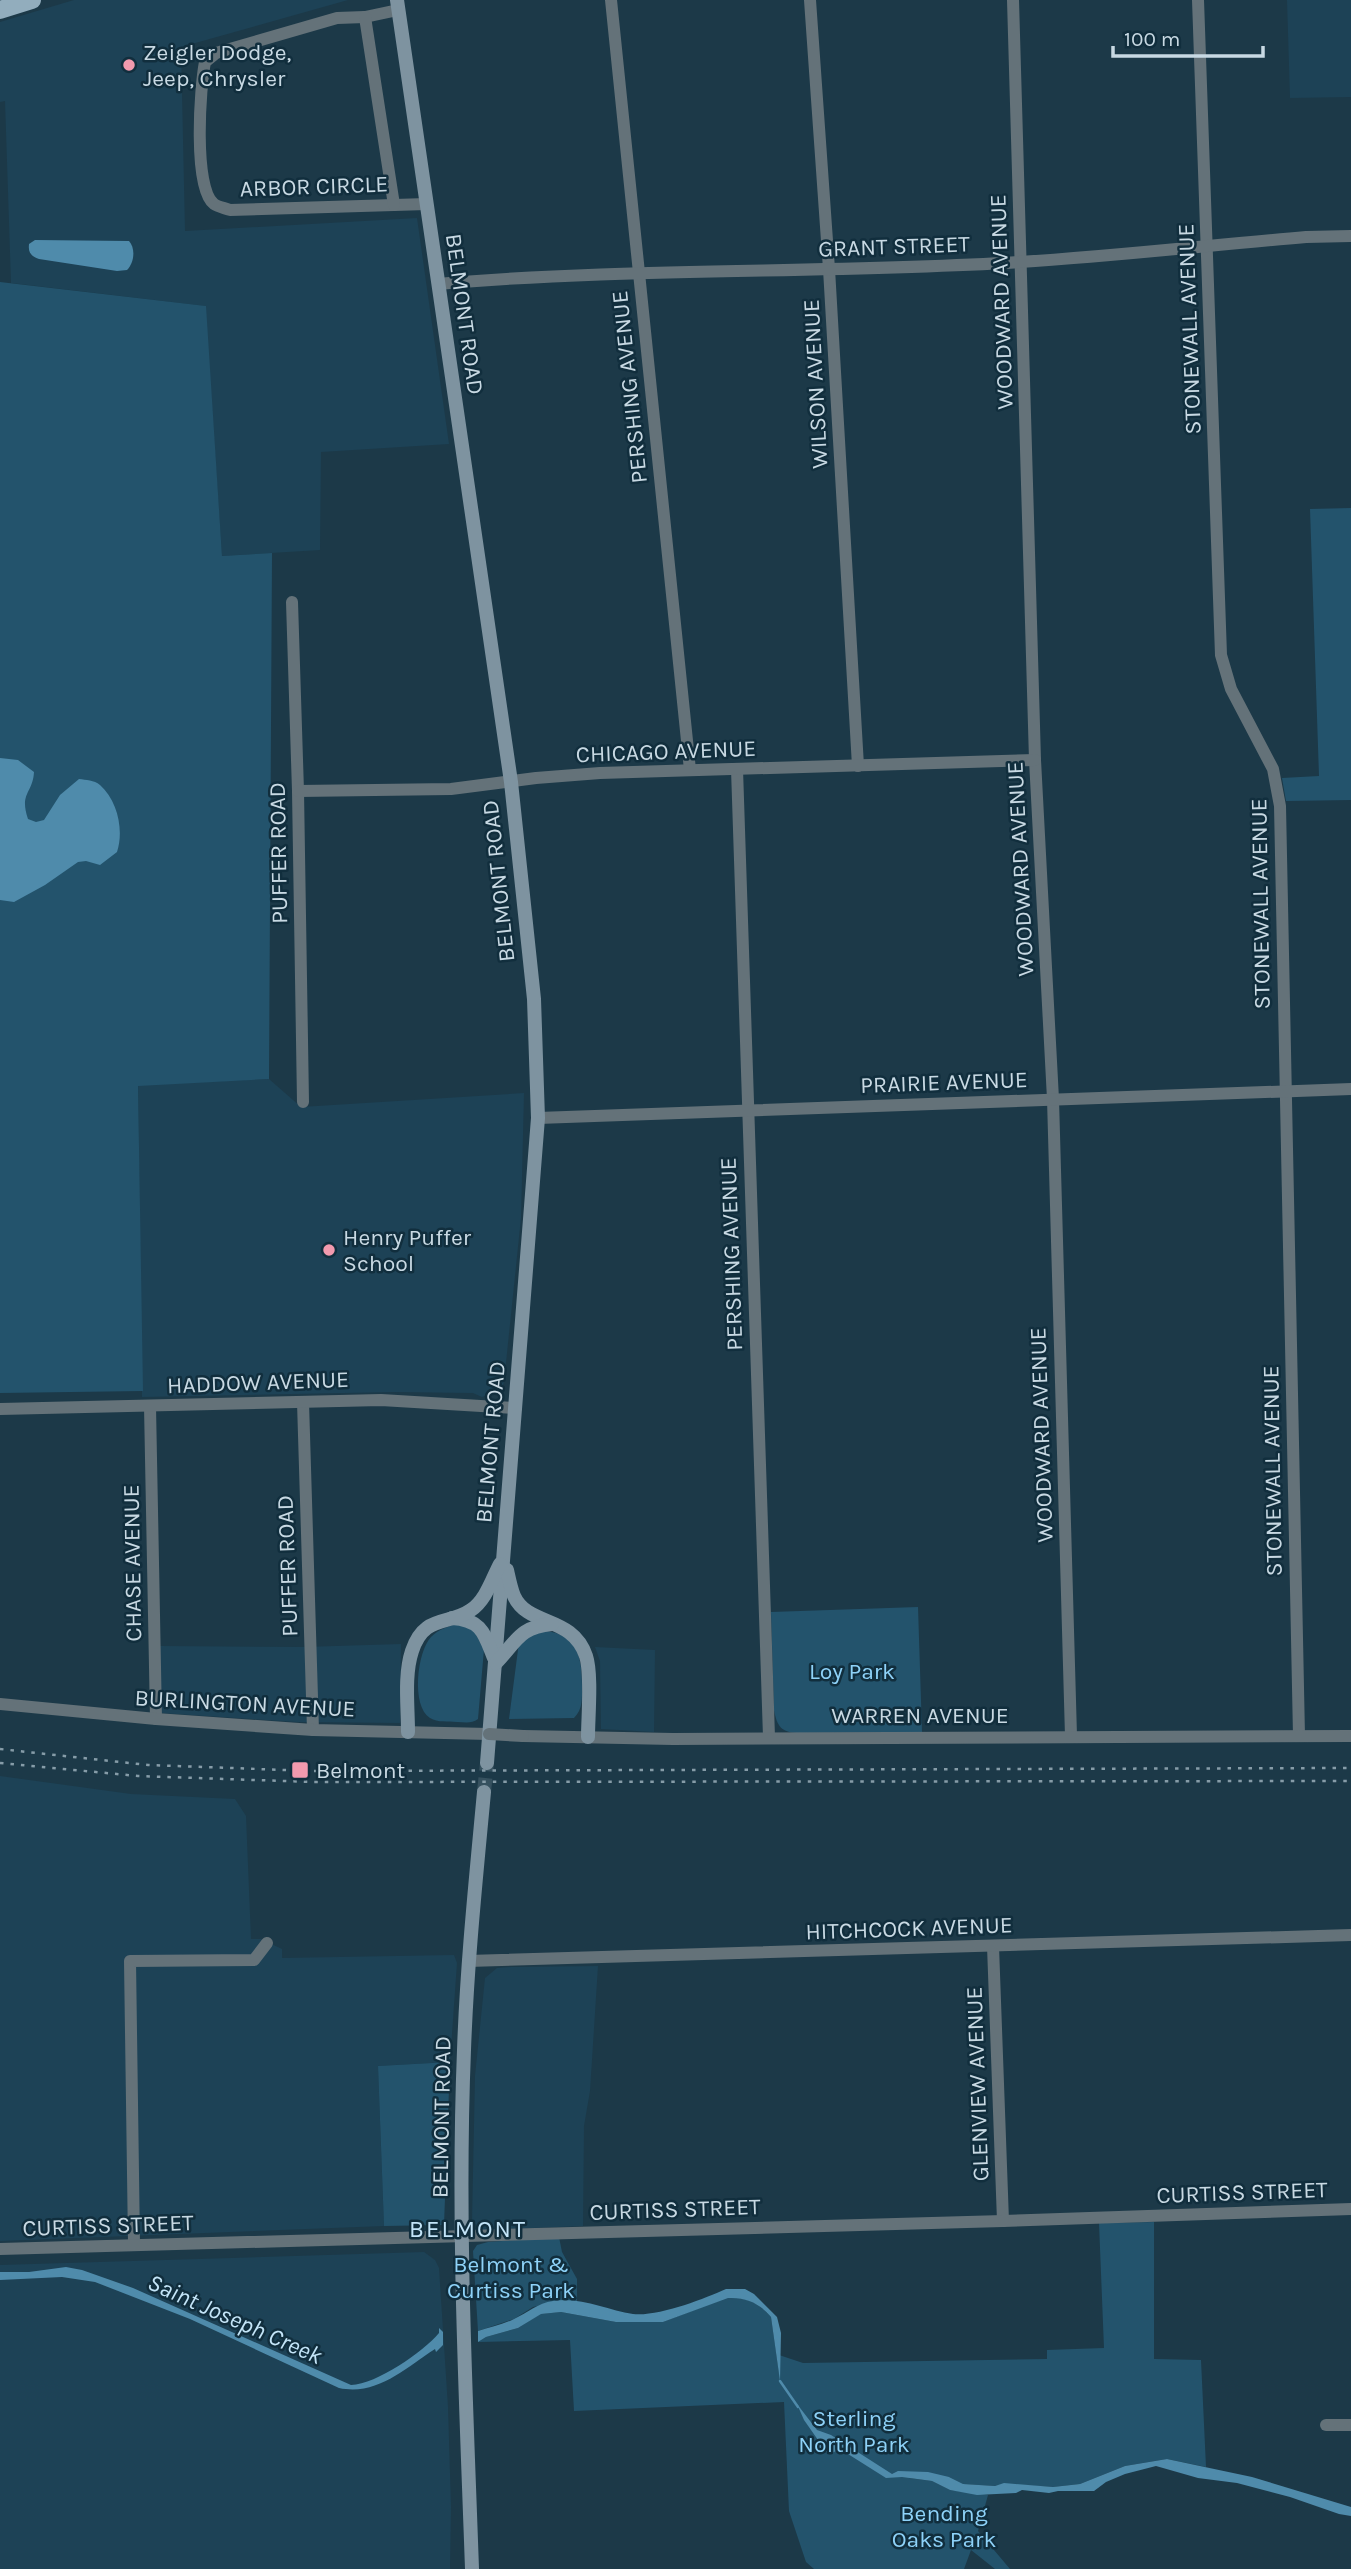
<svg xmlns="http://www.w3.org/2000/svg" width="1351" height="2569" font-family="Karla,sans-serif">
<rect width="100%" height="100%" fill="#1c3948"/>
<g fill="#1d4256">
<path d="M74,0H348L181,47L185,231L417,218L449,444L321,452L320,550L222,556L205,306L11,283L5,101L0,102V22Z"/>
<path d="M1287,0H1351V97L1290,98Z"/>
<path d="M269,1079L301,1107L524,1093L521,1218L504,1382L501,1390L482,1397L473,1393L394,1392L142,1397L138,1085Z"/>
<path d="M401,1644L400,1723L298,1722L160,1713L159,1646L303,1647Z"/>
<path d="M595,1647L655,1650L654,1732L601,1729L600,1661Z"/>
<path d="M0,1776L131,1794L235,1799L246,1816L251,1939H261L282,1949V1958L454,1955L457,1963L450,2062L378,2066L384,2226L0,2241Z"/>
<path d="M598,1966L590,2091L584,2126L583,2226L482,2230L472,2221L475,2076L485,1978L497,1968L511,1967Z"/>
<path d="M424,2252L435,2260L439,2268L448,2407L451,2507L450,2569H0V2265Z"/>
</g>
<g fill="#23536c">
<path d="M0,282L206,306L222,556L272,553L269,1079L138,1086L143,1391L0,1393Z"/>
<path d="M1351,508V800L1286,801L1282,778L1319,776L1310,509Z"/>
<path d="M918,1607L922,1732L797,1733C781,1732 777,1726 774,1710L771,1612Z"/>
<path d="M460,1623L471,1625L484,1649L478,1719C471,1724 465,1722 457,1722C448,1721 438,1723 430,1718C411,1706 417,1652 431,1637C439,1629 449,1626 460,1623Z"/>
<path d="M546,1631C578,1635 582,1658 582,1686C582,1699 583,1709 574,1718L509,1719L519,1642L525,1636Z"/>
<path d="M450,2062L444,2225L384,2226L378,2066Z"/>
<path d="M1154,2222V2359L1201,2360L1206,2467L1167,2459L1125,2466L1080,2484L1053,2487L1004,2484L995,2486L962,2484L949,2477L909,2478L932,2481L950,2490L988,2495L978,2531L1010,2569H995L971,2550L964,2569H814L806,2562L789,2511L784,2402L574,2411L570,2340L478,2342L486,2337L518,2328L540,2314L561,2312L616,2322H663L728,2297C746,2297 759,2303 771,2317L779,2373V2355L803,2363L1047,2359V2350L1104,2348L1099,2223Z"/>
<path d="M559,2237L562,2252L577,2279V2302L565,2300L533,2307L514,2319L478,2331L473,2251L477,2245L488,2242Z"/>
</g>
<g fill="#4f8bab">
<path d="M35,240L129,241C136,249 134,263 127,270L117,271L39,259C31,256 28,253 29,244Z"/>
<path d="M0,758L18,760L34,772C33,793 19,793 28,819L36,822L44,820L60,795L79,779C86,780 94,780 100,785C118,801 124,831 117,852L100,865L86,861L78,862L45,885L14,902L0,900Z"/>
<path d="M66,2267L82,2270L133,2288L351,2385C377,2384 423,2352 439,2333V2328L443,2332V2345L436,2352L435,2349C404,2369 377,2396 339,2388L190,2319L95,2282L62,2277L0,2280V2272H29Z"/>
<path d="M726,2289H745L754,2294L777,2317L781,2333L780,2381L771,2317C759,2303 746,2297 728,2298L663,2322H616L561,2312L541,2314L518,2328L486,2337L478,2342V2331C490,2327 502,2325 514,2319C527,2313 538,2303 553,2301C579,2296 607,2310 633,2314C657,2317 704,2299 726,2289Z"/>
<path d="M797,2404L817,2430L831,2435L892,2474L898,2471L928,2472L949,2477L963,2484L995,2486L1004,2483L1053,2487L1080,2484L1125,2466L1167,2459L1252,2477L1351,2507V2516L1339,2514L1290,2497L1237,2483L1198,2478L1156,2466L1125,2474L1106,2482L1094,2491H1058L1049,2493L1022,2490L1016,2493L977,2495L950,2490L932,2481L902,2477L886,2478L840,2449L832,2453L820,2451L816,2446L818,2440L804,2420Z"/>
</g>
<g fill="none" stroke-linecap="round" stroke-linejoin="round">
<path stroke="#4f8bab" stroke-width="2.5" d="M780,2381L798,2407"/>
<path stroke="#36515f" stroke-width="14" stroke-dasharray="14 7" stroke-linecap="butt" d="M484,1792L487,1763"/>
<g stroke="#647279" stroke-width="12">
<path d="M611,0L690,770"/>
<path d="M810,0L829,269L858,766"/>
<path d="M1013,0L1035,760L1053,1099L1071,1736"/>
<path d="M1198,0L1221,655L1231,689L1273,769L1280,806L1299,1736"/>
<path d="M398,10L365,17L337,18L216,53L205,62C200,87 193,188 214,204C218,207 225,208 230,210L427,204"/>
<path d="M365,17L394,205"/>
<path d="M438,284C632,267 827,274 1020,262C1116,256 1211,245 1306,237L1351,236"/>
<path d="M292,602L298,791L303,1102"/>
<path d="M737,769L769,1737"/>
<path d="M298,791L451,789L536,778L600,773L1035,760"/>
<path d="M538,1118L1351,1089"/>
<path d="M303,1402L313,1730"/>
<path d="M150,1406L156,1719"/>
<path d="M0,1409L381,1400L516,1408"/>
<path d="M0,1704L156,1719L313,1730L489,1734"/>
<path d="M523,1736L673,1739L1351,1736"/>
<path d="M993,1946L1003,2221"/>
<path d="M468,1961L1351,1935"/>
<path d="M134,2244L130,1961L254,1960L267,1943"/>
<path d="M0,2249L1003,2221L1351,2209"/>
<path d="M1326,2425H1351"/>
</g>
<g stroke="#7e93a0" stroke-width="14">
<path d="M397,0L511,782L534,999L538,1118L487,1763"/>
<path d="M507,1570C509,1579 511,1589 514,1596C528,1627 572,1615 586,1656C592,1674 588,1717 588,1737"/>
<path d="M452,1618C482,1620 484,1633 494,1658"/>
<path d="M496,1663C517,1641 519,1627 552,1624"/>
<path d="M408,1732C408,1706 404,1675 412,1651C424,1614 448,1626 471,1610C486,1600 492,1579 500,1564"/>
<path d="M472,2569C466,2396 457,2223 464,2050C467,1964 476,1878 484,1792"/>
</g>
<path stroke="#92adbd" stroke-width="18" d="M0,10L32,0"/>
<g stroke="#869ca8" stroke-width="2.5" stroke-dasharray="3.5 7" stroke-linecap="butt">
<path d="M0,1749L148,1765L313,1771L1351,1768"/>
<path d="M0,1763L138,1776L313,1782L1351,1781"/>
</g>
<path stroke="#647279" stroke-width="12" d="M489,1734L523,1736"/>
</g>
<g fill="#f29aae" stroke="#112e3d" stroke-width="2.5">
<circle cx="129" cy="65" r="7"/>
<circle cx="329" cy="1250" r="7"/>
<rect x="291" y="1761" width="18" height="18" rx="3.5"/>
</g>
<g text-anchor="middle" stroke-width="5" stroke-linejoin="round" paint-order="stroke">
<g font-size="23" fill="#c8d9e3" stroke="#112e3d" text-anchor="start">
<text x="143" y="60">Zeigler Dodge,<tspan x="143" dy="26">Jeep, Chrysler</tspan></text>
<text x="343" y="1245">Henry Puffer<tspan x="343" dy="26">School</tspan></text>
<text x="316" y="1778">Belmont</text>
</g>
<g font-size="23" fill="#c8d9e3" stroke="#112e3d">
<text transform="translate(314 186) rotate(-2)" y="8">ARBOR CIRCLE</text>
<text transform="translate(894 246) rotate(-2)" y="8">GRANT STREET</text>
<text transform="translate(1001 302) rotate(-92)" y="8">WOODWARD AVENUE</text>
<text transform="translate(465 314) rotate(82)" y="8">BELMONT ROAD</text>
<text transform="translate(1189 329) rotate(-92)" y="8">STONEWALL AVENUE</text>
<text transform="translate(815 384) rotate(-93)" y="8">WILSON AVENUE</text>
<text transform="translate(629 387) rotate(-96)" y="8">PERSHING AVENUE</text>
<text transform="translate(666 751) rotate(-2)" y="8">CHICAGO AVENUE</text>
<text transform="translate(278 853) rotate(-91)" y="8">PUFFER ROAD</text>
<text transform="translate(1020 869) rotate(-93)" y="8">WOODWARD AVENUE</text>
<text transform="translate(498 881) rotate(-96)" y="8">BELMONT ROAD</text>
<text transform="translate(1260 904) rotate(-91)" y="8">STONEWALL AVENUE</text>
<text transform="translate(944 1082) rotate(-2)" y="8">PRAIRIE AVENUE</text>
<text transform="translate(731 1254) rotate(-92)" y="8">PERSHING AVENUE</text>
<text transform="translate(258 1382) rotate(-2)" y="8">HADDOW AVENUE</text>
<text transform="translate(1041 1435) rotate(-92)" y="8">WOODWARD AVENUE</text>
<text transform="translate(490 1442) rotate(-85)" y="8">BELMONT ROAD</text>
<text transform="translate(1272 1471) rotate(-91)" y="8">STONEWALL AVENUE</text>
<text transform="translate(132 1563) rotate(-91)" y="8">CHASE AVENUE</text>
<text transform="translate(287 1566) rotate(-92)" y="8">PUFFER ROAD</text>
<text transform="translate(245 1703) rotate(3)" y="8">BURLINGTON AVENUE</text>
<text x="920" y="1723">WARREN AVENUE</text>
<text transform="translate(909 1928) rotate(-2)" y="8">HITCHCOCK AVENUE</text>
<text transform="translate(977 2084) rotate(-92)" y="8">GLENVIEW AVENUE</text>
<text transform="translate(441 2117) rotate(-89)" y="8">BELMONT ROAD</text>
<text transform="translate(1242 2192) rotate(-2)" y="8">CURTISS STREET</text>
<text transform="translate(675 2209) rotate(-2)" y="8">CURTISS STREET</text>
<text transform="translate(108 2225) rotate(-2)" y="8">CURTISS STREET</text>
</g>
<g font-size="23" fill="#8ed2f8" stroke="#112e3d">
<text x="852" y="1679">Loy Park</text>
<text x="511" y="2272">Belmont &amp;<tspan x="511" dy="26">Curtiss Park</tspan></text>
<text x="854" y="2426">Sterling<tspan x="854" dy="26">North Park</tspan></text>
<text x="944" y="2521">Bending<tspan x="944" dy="26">Oaks Park</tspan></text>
</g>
<g font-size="24" letter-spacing="2" fill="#c3e4f8" stroke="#112e3d">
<text x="468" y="2237">BELMONT</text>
</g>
<g font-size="24" font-style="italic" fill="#c4e5f8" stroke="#112e3d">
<text transform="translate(235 2319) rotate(24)" y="8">Saint Joseph Creek</text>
</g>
</g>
<path d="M1113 46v10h150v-10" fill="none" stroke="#c8d9e3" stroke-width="3.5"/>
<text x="1124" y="46" font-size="21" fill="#c8d9e3" stroke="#112e3d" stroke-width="5" paint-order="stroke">100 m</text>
</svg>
